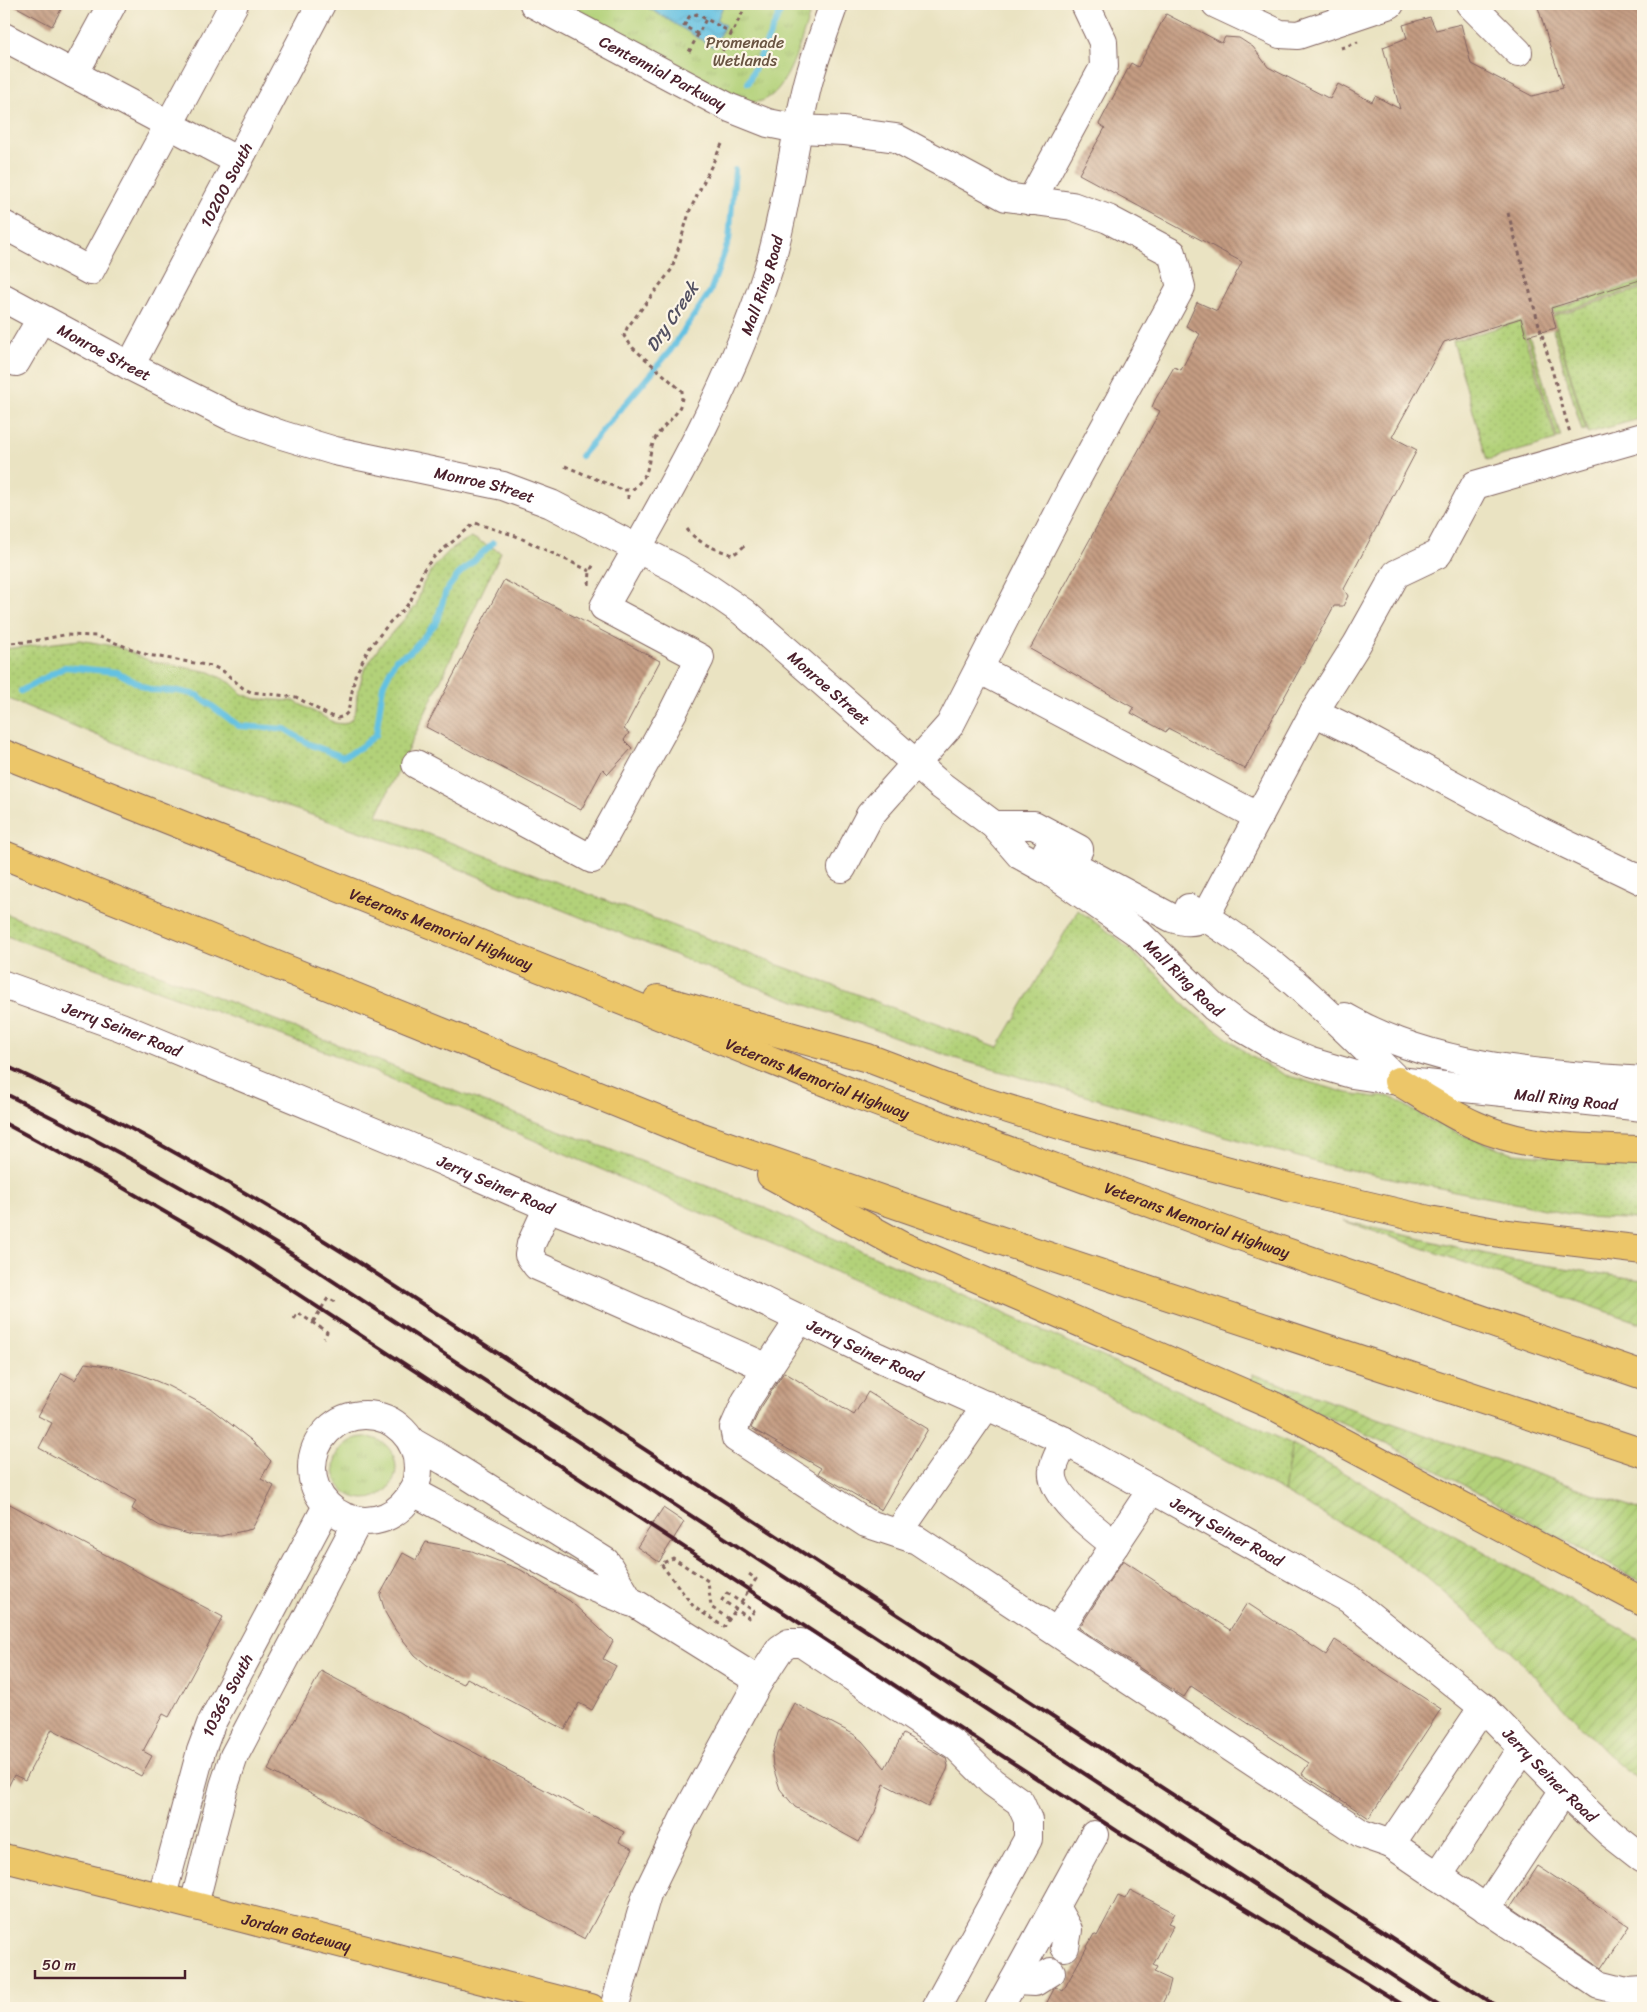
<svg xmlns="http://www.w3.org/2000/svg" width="1647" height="2012" font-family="Sriracha,sans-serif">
<defs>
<pattern id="grass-dots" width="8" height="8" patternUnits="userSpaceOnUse" patternTransform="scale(1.25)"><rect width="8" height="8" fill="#b2d179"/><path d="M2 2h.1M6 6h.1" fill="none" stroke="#9bb369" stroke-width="1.8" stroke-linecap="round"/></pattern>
<pattern id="park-tufts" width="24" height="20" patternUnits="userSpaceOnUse" patternTransform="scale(1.25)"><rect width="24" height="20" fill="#b2d179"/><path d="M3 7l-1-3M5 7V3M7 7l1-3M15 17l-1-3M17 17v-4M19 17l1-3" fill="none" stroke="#9bb369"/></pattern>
<pattern id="garden-furrows" width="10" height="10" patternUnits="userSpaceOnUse" patternTransform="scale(1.25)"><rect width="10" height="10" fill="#b2d179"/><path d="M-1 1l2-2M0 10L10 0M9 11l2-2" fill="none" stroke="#9bb369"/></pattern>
<pattern id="water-waves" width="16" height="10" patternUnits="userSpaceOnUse" patternTransform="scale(1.25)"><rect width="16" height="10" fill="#64c1e2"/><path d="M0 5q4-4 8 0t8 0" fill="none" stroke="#58a5c2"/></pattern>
<pattern id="building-back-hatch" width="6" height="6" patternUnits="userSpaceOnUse" patternTransform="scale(1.25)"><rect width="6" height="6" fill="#c49c82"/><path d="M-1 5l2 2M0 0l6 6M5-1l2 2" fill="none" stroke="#a17f6b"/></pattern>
</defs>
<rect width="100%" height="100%" fill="#fcf5e5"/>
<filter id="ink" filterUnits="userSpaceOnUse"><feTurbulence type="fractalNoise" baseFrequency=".02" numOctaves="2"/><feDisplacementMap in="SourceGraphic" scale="10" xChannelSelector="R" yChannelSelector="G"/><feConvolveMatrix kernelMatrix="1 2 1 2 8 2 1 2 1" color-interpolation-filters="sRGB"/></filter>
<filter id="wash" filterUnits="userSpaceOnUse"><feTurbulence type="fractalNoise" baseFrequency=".0096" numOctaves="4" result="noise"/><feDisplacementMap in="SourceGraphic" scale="20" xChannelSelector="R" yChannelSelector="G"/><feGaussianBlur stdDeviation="1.12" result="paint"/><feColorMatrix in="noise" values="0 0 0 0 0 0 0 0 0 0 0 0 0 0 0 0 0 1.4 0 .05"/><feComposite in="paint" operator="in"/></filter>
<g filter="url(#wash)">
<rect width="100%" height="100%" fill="#eae3c2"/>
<g fill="url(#grass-dots)" stroke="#7e7852">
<path d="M1643,288V418L1588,433L1553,316Z"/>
<path d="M1520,321L1556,440L1487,460L1453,341Z"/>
<path d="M471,537L501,552L377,815L998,1047L1078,910L1114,936L1158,975L1187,1008L1252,1057L1285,1075L1347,1093L1376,1097L1390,1096L1429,1120L1470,1138L1513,1153L1643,1164V1220L1584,1217L1326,1165L954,1058L745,983L402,846L186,772L4,697V649L80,640L119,647L150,661L210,672L231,683L242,694L256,699L294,701L335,723L344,724L351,720L356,710L357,695L364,670L380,646L416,606L423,584L434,567L451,549Z"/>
<path d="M4,913L460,1093L765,1208L1153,1379L1292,1444L1284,1492L1088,1385L768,1242L453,1105L330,1053L4,935Z"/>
</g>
<g fill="url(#park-tufts)" stroke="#7e7852">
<path d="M554,4H813C804,29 791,87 766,99C757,104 746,102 736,101Z"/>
<circle cx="365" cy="1468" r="31"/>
</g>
<g fill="url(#garden-furrows)" stroke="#7e7852">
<path d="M1643,281V286L1554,314L1553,309Z"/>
<path d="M1556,328L1586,430L1582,431L1553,330Z"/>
<path d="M1527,337L1530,338L1561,437L1557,438Z"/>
<path d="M1344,1221L1512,1260L1643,1280V1324Z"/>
<path d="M1252,1374L1643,1511V1583L1388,1444L1252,1383Z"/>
<path d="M1292,1444L1643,1641V1784L1606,1753L1517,1658L1425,1576L1383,1547L1284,1492Z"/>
</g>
<path fill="url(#water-waves)" stroke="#577086" d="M642,4H724L717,20L725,25L713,47Z"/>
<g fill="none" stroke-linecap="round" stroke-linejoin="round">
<g stroke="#64c1e2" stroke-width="6">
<path d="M748,83L784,4"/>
<path d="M581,456L670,351L710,292L729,240L735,170"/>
<path d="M21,691L65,667L117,672L150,690L178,691L197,695L239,726L285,729L309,744L343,757L361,747L376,735L383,685L396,659L410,652L436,623L446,591L458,575L493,543"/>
</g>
</g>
<g id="blocks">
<g fill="url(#building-back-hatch)">
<path d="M11,4H64L52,26Z"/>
<path d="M1537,4H1643V279L1551,308L1556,328L1526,336L1521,318L1444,342L1392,437L1417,450L1344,589L1348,596L1343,606H1334L1245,769L1168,728L1166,732L1131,713L1134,708L1030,649L1160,411L1152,407L1155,400L1174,367L1181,370L1200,334L1186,326L1197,302L1217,311L1242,262L1079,174L1105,128L1099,124L1131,63L1138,67L1166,14L1222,43L1225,37L1239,38L1253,47L1268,67L1330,99L1338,84L1372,102L1375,96L1400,109L1383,47L1407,38L1403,25L1430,17L1436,30L1461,24L1471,64L1532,96L1563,88Z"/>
<path d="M504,580L660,661L624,729L629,733L624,740L632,748L608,774L603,769L581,810L426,727Z"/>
<path d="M85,1363L114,1367L142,1375L168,1386L210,1408L251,1440L271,1461L261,1479L274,1486L252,1529L221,1536H206L191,1535L160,1526L132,1509L136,1501L39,1448L52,1423L38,1416L62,1373L75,1380Z"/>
<path d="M784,1372L854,1415L868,1392L928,1429L881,1510L818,1473L821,1468L751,1428L760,1409Z"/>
<path d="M4,1501L223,1617L169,1717L163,1714L143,1751L152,1756L141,1776L52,1729L25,1780L14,1775L4,1795Z"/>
<path d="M663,1508L684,1522L659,1562L637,1547Z"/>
<path d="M426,1542L472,1551L521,1570L570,1601L613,1641L603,1659L616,1666L592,1710L579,1703L565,1730L467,1678L464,1684L451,1679L427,1665L415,1655L396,1631L386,1614L380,1595L403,1553L416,1560Z"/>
<path d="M1123,1560L1230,1630L1247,1603L1326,1655L1335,1640L1441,1709L1369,1818L1302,1774L1309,1763L1191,1686L1184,1697L1079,1628Z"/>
<path d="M321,1671L624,1832L619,1842L633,1849L585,1939L268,1770Z"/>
<path d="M794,1703L853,1734L862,1741L885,1768L903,1734L946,1758L948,1766L947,1770L928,1807L884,1784L875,1812L859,1842L795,1807L780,1789L773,1767L772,1755L778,1733Z"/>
<path d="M1538,1866L1629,1926L1601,1968L1511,1907Z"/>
<path d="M1130,1890L1175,1913L1169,1923L1174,1925L1153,1965L1157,1967L1154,1972L1171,1980L1168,1992L1160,2008H1044L1054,1989L1056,1987L1063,1991L1094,1934L1097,1936L1118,1896L1125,1899Z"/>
</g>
</g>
</g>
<g filter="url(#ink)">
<use href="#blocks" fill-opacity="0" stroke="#826460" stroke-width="1"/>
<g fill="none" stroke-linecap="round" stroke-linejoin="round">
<defs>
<g id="minor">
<path id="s1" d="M534,4L730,108L768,123L798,129L844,131L896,138L1006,197L1072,206L1108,219L1172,253L1181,287L1070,491L950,725L870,815L842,868"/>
<path d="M1216,4L1280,34L1298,35L1390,4"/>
<path d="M1470,4L1518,52"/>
<path d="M4,37L238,161"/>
<path d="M74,74L112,4"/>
<path d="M1031,201L1104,67L1103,42L1085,4"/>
<path d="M4,225L90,271L234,4"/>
<path id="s2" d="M4,298L130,366L232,417L282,435L335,451L503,486L551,504L677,569L711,590L743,612L939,784L994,825L1020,855L1049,871L1138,933L1214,1007L1241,1027L1275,1047L1311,1062L1352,1074L1398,1081L1643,1107"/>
<path d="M16,362L41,319"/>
<path id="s3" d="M130,366L321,4"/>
<path d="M979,669L1259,817"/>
<path d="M1314,712L1357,733L1539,831L1643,881"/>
<path id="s4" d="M416,764L592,859L674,710L700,658L604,607C666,498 731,388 769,267C787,207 793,144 808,83C815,56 825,30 834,4"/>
<path d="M994,825H1034L1079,849"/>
<path d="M1047,851L1172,918C1185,922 1193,923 1205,917L1314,712L1357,644L1396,574L1438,554L1475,485L1643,437"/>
<path d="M1189,908C1273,955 1331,1015 1398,1081"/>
<path id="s5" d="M4,985L121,1027L408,1146L548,1207L660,1251L878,1357L1065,1441L1349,1599L1483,1707L1564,1790L1611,1834L1643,1859"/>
<path d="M1345,1017C1435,1069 1542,1074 1643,1081"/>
<path d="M548,1207L531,1244L529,1255L537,1266L768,1368"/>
<path d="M800,1319L746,1401L734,1428L736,1438L866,1523L917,1540L1362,1834L1391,1844"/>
<circle cx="365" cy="1468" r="53"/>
<path d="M1065,1441C1061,1450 1054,1461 1053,1470C1049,1495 1097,1531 1115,1545"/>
<path d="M412,1442L445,1461L606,1562L630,1602"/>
<path d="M412,1491L583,1583L636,1604L759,1681"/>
<path d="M898,1533L987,1405"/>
<path d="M1057,1632L1152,1489"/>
<path d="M1483,1707L1391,1844L1599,1985L1627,1992L1643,1991"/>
<path d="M1438,1876L1522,1749"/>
<path id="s6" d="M162,1896L201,1751L211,1724L327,1506"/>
<path d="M194,1905L224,1786L234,1756L358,1521"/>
<path d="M1055,1907L1068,1930L1065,1947"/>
<path d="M1486,1909L1564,1790"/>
<path d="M1014,1981L1035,1982L1051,1972"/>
<path d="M614,2008L647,1894L683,1820L759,1681L780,1649L789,1643H801L806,1646L956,1746L992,1782L1020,1802L1028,1820V1839L936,2008"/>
<path d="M999,2008L1094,1835"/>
</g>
<g id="major">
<path id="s7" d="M4,1858C200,1906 395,1958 591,2008"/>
</g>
<g id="highway">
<path id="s8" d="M4,754L858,1095L1237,1235L1643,1375"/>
<path d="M4,855L699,1136L981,1234L1643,1453"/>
<path d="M658,999L868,1058L976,1099L1070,1128L1288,1187L1429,1220L1500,1233L1643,1250"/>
<path d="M1398,1081C1423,1096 1448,1113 1475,1125C1527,1149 1587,1148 1643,1150"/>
<path d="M771,1175L900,1245L1274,1406L1643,1602"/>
</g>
</defs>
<use href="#minor" stroke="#826460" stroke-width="30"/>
<use href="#major" stroke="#826460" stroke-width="30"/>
<use href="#highway" stroke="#826460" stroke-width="30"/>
<g stroke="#826460" stroke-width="3" stroke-dasharray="4 4" stroke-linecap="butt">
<path d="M698,34L684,26L689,17L697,14L732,33"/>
<path d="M1341,48L1358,42"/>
<path d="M689,52L706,19"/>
<path d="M715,65L747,4"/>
<path d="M1508,213L1541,332"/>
<path d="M1542,335L1570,433"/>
<path d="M565,466L622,490H632C654,470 645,464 654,441C663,421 684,416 682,391L633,348L624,336L627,328L672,269L690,210L723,142"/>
<path d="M628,499V491"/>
<path d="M687,529C698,544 716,549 733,555L747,544"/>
<path d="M589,585L590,571L594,564"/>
<path d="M4,643L28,642L64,635L97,636L148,655L212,666L223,671L243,688L251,692L296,697L328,715L338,718L344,716L348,712L355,676L368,650L390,622L405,608L411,600L424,569L434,557L475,523L516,536L590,571"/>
<path d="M294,1319L298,1313L327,1332L324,1338"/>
<path d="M313,1322L328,1298L337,1303"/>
<path d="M727,1593L754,1611L749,1618L722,1600Z"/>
<path d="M741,1602L756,1579L749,1574"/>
<path d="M729,1619L711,1607L708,1581L673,1558L661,1564L694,1607L724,1627L736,1609"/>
</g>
<use href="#minor" stroke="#fff" stroke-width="28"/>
<use href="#major" stroke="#ecc669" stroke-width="28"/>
<use href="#highway" stroke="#ecc669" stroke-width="28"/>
<g stroke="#4a1f2b" stroke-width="4">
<path d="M4,1065C125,1121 239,1187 352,1258L1499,2008"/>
<path d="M4,1093C99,1140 191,1191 281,1247L1442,2008"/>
<path d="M4,1123L101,1175L232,1251L1117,1831L1408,2008"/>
</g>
</g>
</g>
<g text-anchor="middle" stroke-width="4.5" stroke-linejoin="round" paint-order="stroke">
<g font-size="16" fill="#695442" stroke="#fcf5e5">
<text x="745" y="48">Promenade<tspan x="745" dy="18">Wetlands</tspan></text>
</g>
<g font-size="16" fill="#4a1f2b" stroke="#fcf5e5">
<text dy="6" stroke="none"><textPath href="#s1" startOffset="146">Centennial Parkway</textPath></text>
<text dy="6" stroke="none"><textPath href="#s3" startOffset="205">10200 South</textPath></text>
<text dy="6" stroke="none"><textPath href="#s4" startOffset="896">Mall Ring Road</textPath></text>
<text dy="6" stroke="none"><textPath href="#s2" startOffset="114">Monroe Street</textPath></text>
<text dy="6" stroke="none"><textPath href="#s2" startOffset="519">Monroe Street</textPath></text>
<text dy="6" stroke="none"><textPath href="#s2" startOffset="924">Monroe Street</textPath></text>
<text dy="6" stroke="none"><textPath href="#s8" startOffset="471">Veterans Memorial Highway</textPath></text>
<text dy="6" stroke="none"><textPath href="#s2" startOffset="1384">Mall Ring Road</textPath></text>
<text dy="6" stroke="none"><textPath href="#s5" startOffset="126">Jerry Seiner Road</textPath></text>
<text dy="6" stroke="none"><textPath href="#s8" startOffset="876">Veterans Memorial Highway</textPath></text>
<text dy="6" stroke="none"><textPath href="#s2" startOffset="1796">Mall Ring Road</textPath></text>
<text dy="6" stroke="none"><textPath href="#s5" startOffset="531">Jerry Seiner Road</textPath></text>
<text dy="6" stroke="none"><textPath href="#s8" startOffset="1281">Veterans Memorial Highway</textPath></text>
<text dy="6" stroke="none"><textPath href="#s5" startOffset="936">Jerry Seiner Road</textPath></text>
<text dy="6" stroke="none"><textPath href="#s5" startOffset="1341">Jerry Seiner Road</textPath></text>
<text dy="6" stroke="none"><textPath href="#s6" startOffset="212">10365 South</textPath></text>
<text dy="6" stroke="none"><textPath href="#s5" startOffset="1748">Jerry Seiner Road</textPath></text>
<text dy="6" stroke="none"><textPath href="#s7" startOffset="302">Jordan Gateway</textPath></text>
</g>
<g font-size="18" font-style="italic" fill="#525062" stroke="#fcf5e5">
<text transform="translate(672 317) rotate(-56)" y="6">Dry Creek</text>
</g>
</g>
<rect width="1647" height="2012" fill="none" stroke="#fcf5e5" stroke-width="20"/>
<path d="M35 1970v8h150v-8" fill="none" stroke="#4a1f2b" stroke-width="2.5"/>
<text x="42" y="1970" font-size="15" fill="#4a1f2b" stroke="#fcf5e5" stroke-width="4" paint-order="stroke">50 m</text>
</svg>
